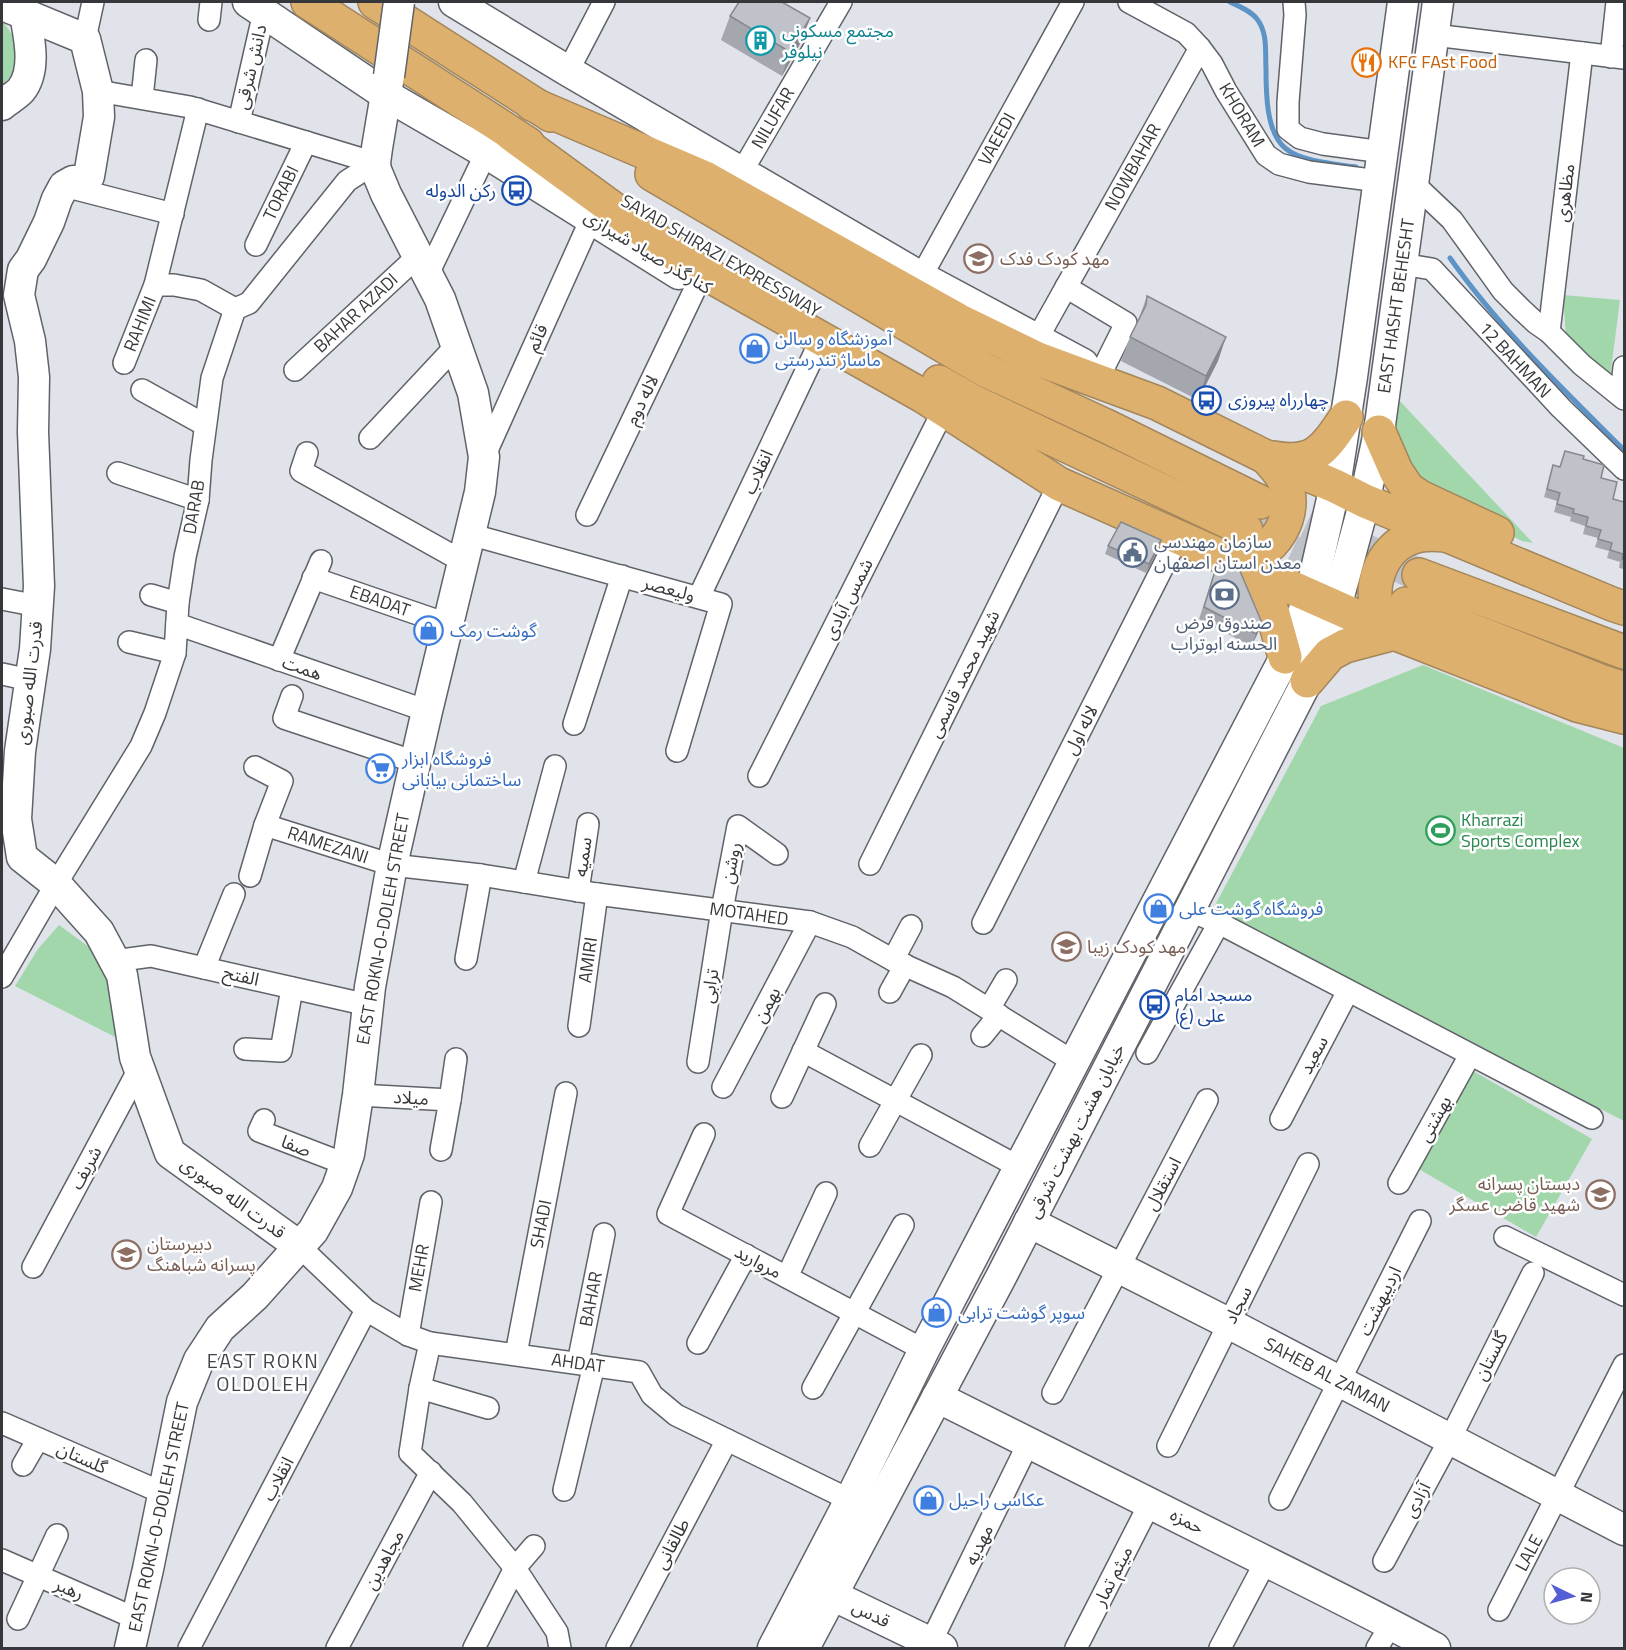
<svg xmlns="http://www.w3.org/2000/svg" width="1626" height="1650" font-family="'Titillium Web','Noto Sans Arabic',sans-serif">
<rect width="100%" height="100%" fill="#e0e3ea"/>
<g fill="#a1d7aa">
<path d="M2,20L18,43L14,71L2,87Z"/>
<path d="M1563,295L1620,300L1610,377L1566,336Z"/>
<path d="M1397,398L1533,543L1522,541L1414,486L1394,446Z"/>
<path d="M1423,665L1624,748V1121L1212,911L1321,706Z"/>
<path d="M59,925L108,961L123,1041L15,986L38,949Z"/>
<path d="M1473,1071L1592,1139L1536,1237L1417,1168Z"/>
</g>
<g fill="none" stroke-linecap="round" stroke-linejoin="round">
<g stroke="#5e93c6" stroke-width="5">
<path d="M1230,2C1239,6 1251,11 1257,19C1268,33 1265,52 1266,69C1266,92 1266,132 1285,148C1301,162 1335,164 1356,167"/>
<path d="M1450,258C1500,329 1563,389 1624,450"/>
</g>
<g stroke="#bec1c7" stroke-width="33" stroke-dasharray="33 16" stroke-linecap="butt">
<path d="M1262,503L1419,575"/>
<path d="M1247,531L1345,576"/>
</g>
<defs>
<g id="street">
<path d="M1129,2L1186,33L1200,48L1212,64L1226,91L1266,155L1279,164L1309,172L1379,181"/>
<path d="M1294,2L1295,15L1288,102V129L1300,138L1323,144L1383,152"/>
<path d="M209,20L211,2"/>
<path d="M1434,35L1624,58"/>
<path d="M85,39L93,2"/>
<path d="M1611,57L1617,2"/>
<path d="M568,71L604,2"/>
<path d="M98,91L190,107L375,163"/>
<path d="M142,98L146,60"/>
<path d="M198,109L155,285H174L201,290L235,309"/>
<path d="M239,122L264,12"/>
<path d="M741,173L841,2"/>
<path d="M1413,183L1452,220L1503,291L1522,310L1536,323L1549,332L1582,365L1624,399"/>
<path d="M64,186L173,214"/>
<path d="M256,245L306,142"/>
<path d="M1401,264L1432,269L1561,408L1624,469"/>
<path d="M427,276L486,153"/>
<path d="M921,277L1073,2"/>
<path d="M1066,287L1126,323L1101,373"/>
<path d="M1549,332L1582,53"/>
<path d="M1037,339L1200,48"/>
<path d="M124,363L155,285"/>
<path d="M1624,367L1621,396H1624"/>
<path d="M295,370L418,256"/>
<path d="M142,390L205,425"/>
<path d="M370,438L456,346"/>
<path d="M307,453L301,471L462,561"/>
<path d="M484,457L591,219"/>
<path d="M118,473L198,500"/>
<path d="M587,515L697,285"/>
<path d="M469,534L721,604L677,751"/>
<path d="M313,578L447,624"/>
<path d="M151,595L178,603"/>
<path d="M699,597L818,346"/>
<path d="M2,599L38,606"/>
<path d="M177,624L427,711"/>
<path d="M129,642L175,653"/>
<path d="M279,660L321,561"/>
<path d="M2,674L30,680"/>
<path d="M292,696L284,718L415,762"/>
<path d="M574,724L622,576"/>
<path d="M759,776L937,423"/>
<path d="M265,825L392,865L481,875L597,894L810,922L852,937L893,960L953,987L1074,1062"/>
<path d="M870,864L1059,484"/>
<path d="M250,876L265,825L282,781L255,767"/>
<path d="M524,882L555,766"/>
<path d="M578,891L588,824"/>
<path d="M1189,910L1219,923L1592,1118"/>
<path d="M983,923L1178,537"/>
<path d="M466,959L481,875"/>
<path d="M893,960L911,926"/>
<path d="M114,961L151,956L368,1005"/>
<path d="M204,968L234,894"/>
<path d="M2,977L56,884L141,746L155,713L175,653L178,603L185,557L198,500L201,460L212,378L235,309L249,303L347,181L375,163"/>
<path d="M890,992L905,965"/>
<path d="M989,1009L1006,980"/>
<path d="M579,1026L597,894"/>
<path d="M982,1036L999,1015"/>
<path d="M245,1049L281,1051L292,988"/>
<path d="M803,1051L1019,1167"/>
<path d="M1147,1053L1219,923"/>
<path d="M698,1062L722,910L738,826L777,854"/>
<path d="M723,1087L810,922"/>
<path d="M358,1095L450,1100L441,1150"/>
<path d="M782,1097L825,1004"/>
<path d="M450,1100L456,1059"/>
<path d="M1281,1119L1348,991"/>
<path d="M264,1120L259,1131L345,1164"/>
<path d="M704,1134L668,1214L924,1350"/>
<path d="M870,1146L921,1055"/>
<path d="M1399,1183L1470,1055"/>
<path d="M1505,1237L1624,1295"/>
<path d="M299,1246L366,1310L408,1335L430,1343L639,1372L652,1395L676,1415L850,1500"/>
<path d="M33,1267L139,1069"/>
<path d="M787,1277L826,1193"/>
<path d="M408,1335L431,1202"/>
<path d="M430,1343L420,1388L410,1453L462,1503L515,1568L557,1632L560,1648"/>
<path d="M698,1343L746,1255"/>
<path d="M516,1354L566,1093"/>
<path d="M578,1363L604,1234"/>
<path d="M420,1388L488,1408"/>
<path d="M813,1388L903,1225"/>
<path d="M1053,1393L1207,1100"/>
<path d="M2,1423L163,1493"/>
<path d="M1168,1446L1308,1164"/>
<path d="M23,1465L38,1439"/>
<path d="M564,1490L594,1365"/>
<path d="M1280,1499L1420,1221"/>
<path d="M2,1560L137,1619"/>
<path d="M1384,1561L1450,1439L1533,1273"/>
<path d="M1499,1610L1624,1365"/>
<path d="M18,1619L57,1535"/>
<path d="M189,1648L366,1310"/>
<path d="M337,1648L431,1472"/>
<path d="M474,1648L515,1568L534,1546"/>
<path d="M617,1648L727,1440"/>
<path d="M928,1648L1029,1442"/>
<path d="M1076,1648L1150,1503"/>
<path d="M1220,1648L1266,1561"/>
<path d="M1377,1648L1391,1624"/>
</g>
<g id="secondary">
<path d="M3,2L5,6L85,39L98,91L99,117L89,176L80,181H73L64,186L57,199L49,222L31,259L23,270L19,295L30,341L34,377L33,432L39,586L35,649L20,751L16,819L22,857L56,884L99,932L122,975L135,1057L170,1153L299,1246"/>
<path d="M248,2L386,95L486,153L679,274"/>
<path d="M454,2L568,71L921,277L1083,364"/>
<path d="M2,105C7,100 16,96 21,90C37,70 29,37 25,14"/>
<path d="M1029,1222L1228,1323L1624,1530"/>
<path d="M937,1397C1036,1446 1135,1495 1233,1545C1301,1579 1369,1612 1435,1648"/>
<path d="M832,1595L942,1648"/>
<path d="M130,1648L148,1569L182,1402L199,1360L220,1328L255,1296L313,1231L337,1188L349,1154L358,1095L370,987L392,865L427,711L480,492L484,457L473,393L440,299L386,194L376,170L375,163L377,148L389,76"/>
<path d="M773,1648L850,1500L924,1350L1285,657L1310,596L1335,486L1352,377L1403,2"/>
<path d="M804,1648L1001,1277L1307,681L1336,607L1363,508L1379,432L1438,2"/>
</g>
<g id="highway">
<path d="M308,2L528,144"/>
<path d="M375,2L551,115"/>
<path d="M532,104L705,178L958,320L1038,359L1157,403L1266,457L1335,486L1365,501L1612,604L1624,608"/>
<path d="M511,134L689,264L923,396L1059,484L1394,633L1577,705L1624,717"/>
<path d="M652,174L985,370L1104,425L1260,502"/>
<path d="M939,382L972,401L1246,530"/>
<path d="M1379,432L1396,471L1408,489L1420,497L1497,533"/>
<path d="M1273,458C1315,466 1325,448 1346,417"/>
<path d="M1230,560C1236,559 1243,559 1248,557C1276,550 1293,519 1288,491C1285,477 1275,467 1266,457"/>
<path d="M1256,572L1273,614L1285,657"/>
<path d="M1419,575L1624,652"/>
<path d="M1406,604L1603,682L1624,689"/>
<path d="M1307,681L1330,654L1345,646L1394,633C1390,629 1385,624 1382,619C1365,590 1381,547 1413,537C1424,533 1434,534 1445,535"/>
</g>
</defs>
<use href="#street" stroke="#606269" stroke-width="24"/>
<use href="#secondary" stroke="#606269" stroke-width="33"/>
<use href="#highway" stroke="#a3865b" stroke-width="36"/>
<use href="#street" stroke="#fff" stroke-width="21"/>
<use href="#secondary" stroke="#fff" stroke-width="30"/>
<use href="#highway" stroke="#deb06d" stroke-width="33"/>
<defs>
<path id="secondary-bridge" d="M389,76L399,2"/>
</defs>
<use href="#secondary-bridge" stroke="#606269" stroke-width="33" stroke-linecap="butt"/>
<use href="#secondary-bridge" stroke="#fff" stroke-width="30"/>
</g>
<g fill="#a4a7ad">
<path d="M730,16L810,18L801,42L782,76L721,40Z"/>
<path d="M1147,296L1218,361L1198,400L1121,361L1130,337L1138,321Z"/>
<path d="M1565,451L1583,459L1601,478L1613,499L1624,502V569L1619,568L1620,562L1607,558L1609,551L1595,547L1598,538L1583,534L1585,526L1570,521L1571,517L1554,512L1557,501L1544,497L1553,465L1560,467Z"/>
<path d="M1161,540L1158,549L1146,573L1105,554L1108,546Z"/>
<path d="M1218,561L1257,635L1251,646L1199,619Z"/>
</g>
<g fill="#86888d">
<path d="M810,18L801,42L782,76L790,52Z"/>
<path d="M1226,337L1218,361L1198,400L1206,376Z"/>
<path d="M1161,540L1158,549L1146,573L1149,564Z"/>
<path d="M1262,623L1257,635L1251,646L1256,634Z"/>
</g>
<g fill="#bfc2c9" stroke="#86888d" stroke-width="1.5">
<path d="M739,2H782L810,18L790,52L730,16Z"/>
<path d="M1147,296L1226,337L1206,376L1130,337L1146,305Z"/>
<path d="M1565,451L1584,456L1583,459L1604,465L1601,478L1617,482L1613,499L1624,502V560L1622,559L1623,554L1610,550L1612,543L1598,539L1601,530L1586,526L1588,517L1573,513L1574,509L1557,504L1560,493L1547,489L1553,465L1560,467Z"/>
<path d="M1121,522L1161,540L1149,564L1108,546Z"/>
<path d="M1218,561L1240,571L1262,623L1256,634L1204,607Z"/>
</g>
<defs>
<symbol id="building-ring" viewBox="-11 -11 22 22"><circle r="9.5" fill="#fff" stroke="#0f9aa8" stroke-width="1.5"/><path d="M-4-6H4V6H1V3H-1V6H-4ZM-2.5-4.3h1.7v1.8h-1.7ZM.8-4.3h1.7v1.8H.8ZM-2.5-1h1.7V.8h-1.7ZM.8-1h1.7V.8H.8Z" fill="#0f9aa8"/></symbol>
<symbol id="restaurant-ring" viewBox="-11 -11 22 22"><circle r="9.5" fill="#fff" stroke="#e8710a" stroke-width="1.5"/><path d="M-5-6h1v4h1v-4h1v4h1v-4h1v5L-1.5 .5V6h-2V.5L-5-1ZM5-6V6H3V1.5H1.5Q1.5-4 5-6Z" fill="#e8710a"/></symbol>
<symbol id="bus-ring" viewBox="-11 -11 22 22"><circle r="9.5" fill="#fff" stroke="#1a4fb4" stroke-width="1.5"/><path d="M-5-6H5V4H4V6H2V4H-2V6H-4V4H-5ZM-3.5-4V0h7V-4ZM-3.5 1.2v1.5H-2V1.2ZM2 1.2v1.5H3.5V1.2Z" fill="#1a4fb4"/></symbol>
<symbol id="school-ring" viewBox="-11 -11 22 22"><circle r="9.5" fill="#fff" stroke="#8d6e63" stroke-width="1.5"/><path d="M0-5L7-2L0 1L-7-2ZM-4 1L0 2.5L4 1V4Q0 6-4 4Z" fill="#8d6e63"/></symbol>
<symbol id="shop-ring" viewBox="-11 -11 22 22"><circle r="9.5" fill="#fff" stroke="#3f7fe0" stroke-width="1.5"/><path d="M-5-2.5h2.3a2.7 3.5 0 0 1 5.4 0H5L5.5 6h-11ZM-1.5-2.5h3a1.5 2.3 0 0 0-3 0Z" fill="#3f7fe0"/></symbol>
<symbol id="civic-ring" viewBox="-11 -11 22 22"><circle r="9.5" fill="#fff" stroke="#5c6f8a" stroke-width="1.5"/><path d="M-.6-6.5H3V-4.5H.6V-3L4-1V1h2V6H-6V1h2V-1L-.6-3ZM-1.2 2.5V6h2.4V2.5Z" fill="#5c6f8a"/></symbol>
<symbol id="bank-ring" viewBox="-11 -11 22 22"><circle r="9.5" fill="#fff" stroke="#5c6f8a" stroke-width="1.5"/><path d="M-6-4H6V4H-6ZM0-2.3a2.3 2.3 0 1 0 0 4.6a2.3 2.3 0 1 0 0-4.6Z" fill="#5c6f8a"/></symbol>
<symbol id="supermarket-ring" viewBox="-11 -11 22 22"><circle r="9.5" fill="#fff" stroke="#3f7fe0" stroke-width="1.5"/><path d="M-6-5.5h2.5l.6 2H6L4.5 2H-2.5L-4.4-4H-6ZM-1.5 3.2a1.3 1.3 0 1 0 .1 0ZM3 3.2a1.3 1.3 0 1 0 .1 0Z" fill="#3f7fe0"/></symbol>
<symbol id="stadium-ring" viewBox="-11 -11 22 22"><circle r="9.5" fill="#fff" stroke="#2e9e5b" stroke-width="1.5"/><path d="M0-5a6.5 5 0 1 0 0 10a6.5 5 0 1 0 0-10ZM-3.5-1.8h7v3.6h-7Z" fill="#2e9e5b"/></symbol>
</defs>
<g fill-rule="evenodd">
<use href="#building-ring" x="744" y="24" width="33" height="33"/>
<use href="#restaurant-ring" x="1350" y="46" width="33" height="33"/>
<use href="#bus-ring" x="500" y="174" width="33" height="33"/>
<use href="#school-ring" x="962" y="242" width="33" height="33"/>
<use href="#shop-ring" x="738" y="332" width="33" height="33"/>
<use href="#bus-ring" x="1190" y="384" width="33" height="33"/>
<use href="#civic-ring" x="1116" y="536" width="33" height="33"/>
<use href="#bank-ring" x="1208" y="578" width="33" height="33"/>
<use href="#shop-ring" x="412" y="614" width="33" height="33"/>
<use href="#supermarket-ring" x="364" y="752" width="33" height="33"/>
<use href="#stadium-ring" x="1424" y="814" width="33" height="33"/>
<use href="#shop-ring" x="1142" y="892" width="33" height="33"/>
<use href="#school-ring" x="1050" y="930" width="33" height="33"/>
<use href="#bus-ring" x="1138" y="988" width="33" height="33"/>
<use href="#school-ring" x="1584" y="1178" width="33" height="33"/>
<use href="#school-ring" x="110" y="1238" width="33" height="33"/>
<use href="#shop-ring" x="920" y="1296" width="33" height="33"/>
<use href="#shop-ring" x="912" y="1484" width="33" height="33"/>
</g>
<g text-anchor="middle" stroke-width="5" stroke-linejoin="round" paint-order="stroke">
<g font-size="18" fill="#0d838f" stroke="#fff" text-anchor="start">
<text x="782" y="37">مجتمع مسکونی<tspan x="782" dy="21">نیلوفر</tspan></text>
</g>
<g font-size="18" fill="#c56008" stroke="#fff" text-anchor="start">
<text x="1388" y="68">KFC FAst Food</text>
</g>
<g font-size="18" fill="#36373a" stroke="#fff">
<text transform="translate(251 67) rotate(-77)" y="6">دانش شرقی</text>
<text transform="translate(1242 115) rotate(59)" y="6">KHORAM</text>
<text transform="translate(773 118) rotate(-60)" y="6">NILUFAR</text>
<text transform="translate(997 139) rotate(-61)" y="6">VAEEDI</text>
<text transform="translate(1133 167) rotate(-61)" y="6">NOWBAHAR</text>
<text transform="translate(281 193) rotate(-64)" y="6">TORABI</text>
<text transform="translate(1565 193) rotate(-83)" y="6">مظاهری</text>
<text transform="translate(648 252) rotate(31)" y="6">کنارگذر صیاد شیرازی</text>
<text transform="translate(721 256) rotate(30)" y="6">SAYAD SHIRAZI EXPRESSWAY</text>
<text transform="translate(1396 306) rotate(-82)" y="6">EAST HASHT BEHESHT</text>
<text transform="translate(356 313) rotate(-43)" y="6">BAHAR AZADI</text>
<text transform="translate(140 324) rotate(-68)" y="6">RAHIMI</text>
<text transform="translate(537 338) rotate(-66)" y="6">قائم</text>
<text transform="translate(1515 360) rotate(47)" y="6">12 BAHMAN</text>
<text transform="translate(642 400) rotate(-64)" y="6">لاله دوم</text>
<text transform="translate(758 472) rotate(-65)" y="6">انقلاب</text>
<text transform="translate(194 507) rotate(-80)" y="6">DARAB</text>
<text transform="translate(669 589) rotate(15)" y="6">ولیعصر</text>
<text transform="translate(848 599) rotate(-63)" y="6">شمس آبادی</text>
<text transform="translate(380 601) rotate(19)" y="6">EBADAT</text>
<text transform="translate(302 668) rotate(19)" y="6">همت</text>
<text transform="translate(964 674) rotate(-64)" y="6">شهید محمد قاسمی</text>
<text transform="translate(29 683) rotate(-83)" y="6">قدرت الله صبوری</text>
<text transform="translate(1081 730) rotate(-63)" y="6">لاله اول</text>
<text transform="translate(328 845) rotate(18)" y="6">RAMEZANI</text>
<text transform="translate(583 857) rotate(-82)" y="6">سمیه</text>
<text transform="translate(731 863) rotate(-79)" y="6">روشن</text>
<text transform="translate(749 914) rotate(8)" y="6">MOTAHED</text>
<text transform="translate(383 929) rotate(-80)" y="6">EAST ROKN-O-DOLEH STREET</text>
<text transform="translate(588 960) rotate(-82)" y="6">AMIRI</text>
<text transform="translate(241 976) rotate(13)" y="6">الفتح</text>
<text transform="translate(710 986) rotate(-81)" y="6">ترابی</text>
<text transform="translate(767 1005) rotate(-62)" y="6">بهمن</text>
<text transform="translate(1314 1055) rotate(-62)" y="6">سعید</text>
<text transform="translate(411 1098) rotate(3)" y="6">میلاد</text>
<text transform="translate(1435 1119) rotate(-61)" y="6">بهشتی</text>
<text transform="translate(1076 1131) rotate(-63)" y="6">خیابان هشت بهشت شرقی</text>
<text transform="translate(296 1146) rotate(21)" y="6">صفا</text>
<text transform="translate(86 1168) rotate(-62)" y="6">شریف</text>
<text transform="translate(1163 1184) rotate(-62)" y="6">استقلال</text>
<text transform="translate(233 1198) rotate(36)" y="6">قدرت الله صبوری</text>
<text transform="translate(541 1224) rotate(-79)" y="6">SHADI</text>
<text transform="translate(758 1262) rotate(28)" y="6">مروارید</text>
<text transform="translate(419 1268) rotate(-80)" y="6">MEHR</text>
<text transform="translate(591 1299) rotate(-79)" y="6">BAHAR</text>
<text transform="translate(1380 1301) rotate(-64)" y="6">اردیبهشت</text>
<text transform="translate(1238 1305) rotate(-63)" y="6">سجاد</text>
<text transform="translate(1491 1356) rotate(-63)" y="6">گلستان</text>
<text transform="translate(578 1363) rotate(8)" y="6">AHDAT</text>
<text transform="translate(1327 1375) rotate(28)" y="6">SAHEB AL ZAMAN</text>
<text transform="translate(82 1458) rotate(24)" y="6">گلستان</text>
<text transform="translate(278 1479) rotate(-62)" y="6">انقلاب</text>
<text transform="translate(1417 1500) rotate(-62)" y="6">آزادی</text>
<text transform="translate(159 1517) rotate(-78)" y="6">EAST ROKN-O-DOLEH STREET</text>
<text transform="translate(1187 1521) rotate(27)" y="6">حمزه</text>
<text transform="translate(672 1544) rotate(-62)" y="6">طالقانی</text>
<text transform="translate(979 1545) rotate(-64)" y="6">مهدیه</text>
<text transform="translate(1529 1553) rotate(-62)" y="6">LALE</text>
<text transform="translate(384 1560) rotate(-62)" y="6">مجاهدین</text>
<text transform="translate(1113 1576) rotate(-63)" y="6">میثم تمار</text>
<text transform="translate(69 1589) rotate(23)" y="6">رهبر</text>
<text transform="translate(871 1614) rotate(26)" y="6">قدس</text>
</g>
<g font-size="18" fill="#164399" stroke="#fff" text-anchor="start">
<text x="496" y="197" text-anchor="end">رکن الدوله</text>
<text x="1228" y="406">چهارراه پیروزی</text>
<text x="1175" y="1001">مسجد امام<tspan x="1175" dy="21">علی (ع)</tspan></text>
</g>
<g font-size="18" fill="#785e54" stroke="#fff" text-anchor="start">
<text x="1000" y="265">مهد کودک فدک</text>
<text x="1087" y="953">مهد کودک زیبا</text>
<text x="1580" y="1190" text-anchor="end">دبستان پسرانه<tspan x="1580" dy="21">شهید قاضی عسگر</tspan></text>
<text x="147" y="1250">دبیرستان<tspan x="147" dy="21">پسرانه شباهنگ</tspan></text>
</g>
<g font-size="18" fill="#366cbe" stroke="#fff" text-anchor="start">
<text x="775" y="345">آموزشگاه و سالن<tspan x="775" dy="21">ماساژ تندرستی</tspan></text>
<text x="450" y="637">گوشت رمک</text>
<text x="402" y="765">فروشگاه ابزار<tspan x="402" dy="21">ساختمانی بیابانی</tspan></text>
<text x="1179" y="915">فروشگاه گوشت علی</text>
<text x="958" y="1319">سوپر گوشت ترابی</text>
<text x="949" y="1506">عکاسی راحیل</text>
</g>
<g font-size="18" fill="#4e5e75" stroke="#fff" text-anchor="start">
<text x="1154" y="548">سازمان مهندسی<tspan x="1154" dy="21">معدن استان اصفهان</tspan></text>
<text x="1224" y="629" text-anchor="middle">صندوق قرض<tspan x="1224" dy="21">الحسنه ابوتراب</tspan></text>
</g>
<g font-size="18" fill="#27864d" stroke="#fff" text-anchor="start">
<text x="1461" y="826">Kharrazi<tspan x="1461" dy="21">Sports Complex</tspan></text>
</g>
<g font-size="20" letter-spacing="1.5" fill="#42444a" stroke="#fff">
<text x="263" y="1368">EAST ROKN<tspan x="263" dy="23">OLDOLEH</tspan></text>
</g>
</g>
<rect width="1626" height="1650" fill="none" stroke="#36373a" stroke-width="6"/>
<g transform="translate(1572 1596) rotate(95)"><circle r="28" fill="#ffffff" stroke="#afafb0" stroke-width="1.5"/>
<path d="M0-4.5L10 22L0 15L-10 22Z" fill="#555fd5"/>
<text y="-9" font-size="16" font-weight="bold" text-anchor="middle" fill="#36373a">N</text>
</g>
</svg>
